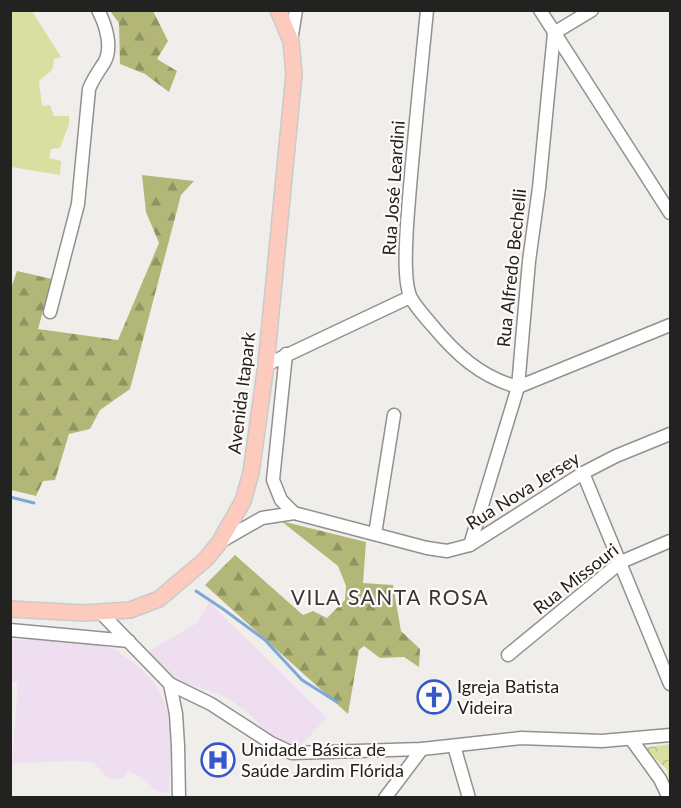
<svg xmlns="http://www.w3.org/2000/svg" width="681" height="808" font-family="Lato,sans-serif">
<defs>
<pattern id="forest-firs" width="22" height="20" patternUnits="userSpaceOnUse" patternTransform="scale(1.5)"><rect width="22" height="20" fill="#b2b778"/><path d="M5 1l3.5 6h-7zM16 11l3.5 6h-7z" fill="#909462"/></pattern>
<pattern id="park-crowns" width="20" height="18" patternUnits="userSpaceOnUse" patternTransform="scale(1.5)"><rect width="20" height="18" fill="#d9dfa1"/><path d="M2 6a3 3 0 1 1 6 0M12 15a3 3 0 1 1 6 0" fill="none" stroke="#babf8a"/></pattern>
</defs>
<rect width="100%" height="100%" fill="#f0eeeb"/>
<g fill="#efdef0">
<path d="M209,602L327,718L301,745L292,748L279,743L265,732L250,714L226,697L175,679L145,653L197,623Z"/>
<path d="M41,638L95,643L116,650L140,668L155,684L165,703L169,721L171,742L169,793L157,791L141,777L128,771L124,777L115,780L108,778L94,763L80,761L12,763L18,682L11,681L10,641Z"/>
</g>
<path fill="#d9dfa1" d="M10,11H32L61,57L54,59L52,70L39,81L42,106L50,105L54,116H69V124L60,148L51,149L49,158L61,161L60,175L11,167Z"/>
<g fill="url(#forest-firs)">
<path d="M110,11H153L168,41L157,59L177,71L169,92L145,74L120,64L119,23Z"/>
<path d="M142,175L194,181L181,195L130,389L100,410L90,429L69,434L55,480L43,481L36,496L11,490L10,291L17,271L52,279L38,329L118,340L159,243L146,212Z"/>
<path d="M281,521L366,542L363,583L393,585L401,631L420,649L419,667L404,657L380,658L364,646L359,650L348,714L205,585L235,555L303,615L313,611L327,618L345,600L346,586L338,566Z"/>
</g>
<path fill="url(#park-crowns)" d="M670,744V794L667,769L642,748Z"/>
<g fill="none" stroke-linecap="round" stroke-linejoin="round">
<g stroke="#7fa8d9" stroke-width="3">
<path d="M10,497L34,503"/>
<path d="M196,591L223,609L265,640L302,680L337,702"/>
</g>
<defs>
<g id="minor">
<path d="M427,10C420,82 412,154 407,225C406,243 403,282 411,298C416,307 424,316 431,324C455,353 480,377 518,387L670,325"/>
<path d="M540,10L670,213"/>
<path d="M291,41L296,10"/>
<path d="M50,312L78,204L89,89C93,79 98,72 104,63C113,48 106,25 98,10"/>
<path d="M286,354L273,480L281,500L294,513"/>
<path d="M266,365L410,297"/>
<path d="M583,473L670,684"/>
<path d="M375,534L394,415"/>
<path d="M220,542L262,518L294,513L427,548L447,551L470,545L583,473L616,456L670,434"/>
<path d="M470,545L518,387L529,261L539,188L554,33L592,10"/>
<path d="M100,612L170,684L176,714L178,746L179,798"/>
<path d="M10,630L129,641"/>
<path d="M508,655L621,562L670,541"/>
<path d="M170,684L211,704L271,743L292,753L422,749L521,738L602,741L670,735"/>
<path d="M631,739L660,779L669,798"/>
<path d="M454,746L469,798"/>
<path d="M385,798L422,749"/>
</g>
<path id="major" d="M10,609L84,613L130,610L159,599L206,559L219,543L243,501L251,473L266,365L294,74L291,41L278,10"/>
</defs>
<use href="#minor" stroke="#93918e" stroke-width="15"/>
<use href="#major" stroke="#cacaca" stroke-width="18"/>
<use href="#minor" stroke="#fff" stroke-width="12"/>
<use href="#major" stroke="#fdcbbe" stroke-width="15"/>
</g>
<defs>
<symbol id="church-ring" viewBox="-11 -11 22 22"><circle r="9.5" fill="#fefbf9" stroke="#3559ca" stroke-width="1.5"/><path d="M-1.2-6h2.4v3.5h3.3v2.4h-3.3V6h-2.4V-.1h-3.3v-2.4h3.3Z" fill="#3559ca"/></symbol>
<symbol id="hospital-ring" viewBox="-11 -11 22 22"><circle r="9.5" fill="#fefbf9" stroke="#3559ca" stroke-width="1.5"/><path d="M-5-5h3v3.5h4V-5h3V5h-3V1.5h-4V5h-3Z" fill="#3559ca"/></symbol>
</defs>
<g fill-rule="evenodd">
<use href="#church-ring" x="415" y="678" width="38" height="38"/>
<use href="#hospital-ring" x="199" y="741" width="38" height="38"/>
</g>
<g text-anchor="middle" stroke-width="4.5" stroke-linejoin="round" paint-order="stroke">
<g font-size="18" fill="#222221" stroke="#fefbf9">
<text transform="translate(394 188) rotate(-86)" y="6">Rua José Leardini</text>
<text transform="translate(512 268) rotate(-84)" y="6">Rua Alfredo Bechelli</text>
<text transform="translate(242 393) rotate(-83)" y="6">Avenida Itapark</text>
<text transform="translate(523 491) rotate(-32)" y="6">Rua Nova Jersey</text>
<text transform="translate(576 579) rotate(-38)" y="6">Rua Missouri</text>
</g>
<g font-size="18" fill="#222221" stroke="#fefbf9" text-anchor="start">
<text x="457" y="693">Igreja Batista<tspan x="457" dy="21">Videira</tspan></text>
<text x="241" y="756">Unidade Básica de<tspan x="241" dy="21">Saúde Jardim Flórida</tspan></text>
</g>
<g font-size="21" letter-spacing="1.5" fill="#383634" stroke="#fefbf9">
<text x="390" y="605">VILA SANTA ROSA</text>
</g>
</g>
<rect width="681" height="808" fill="none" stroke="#222221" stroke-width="24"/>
</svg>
